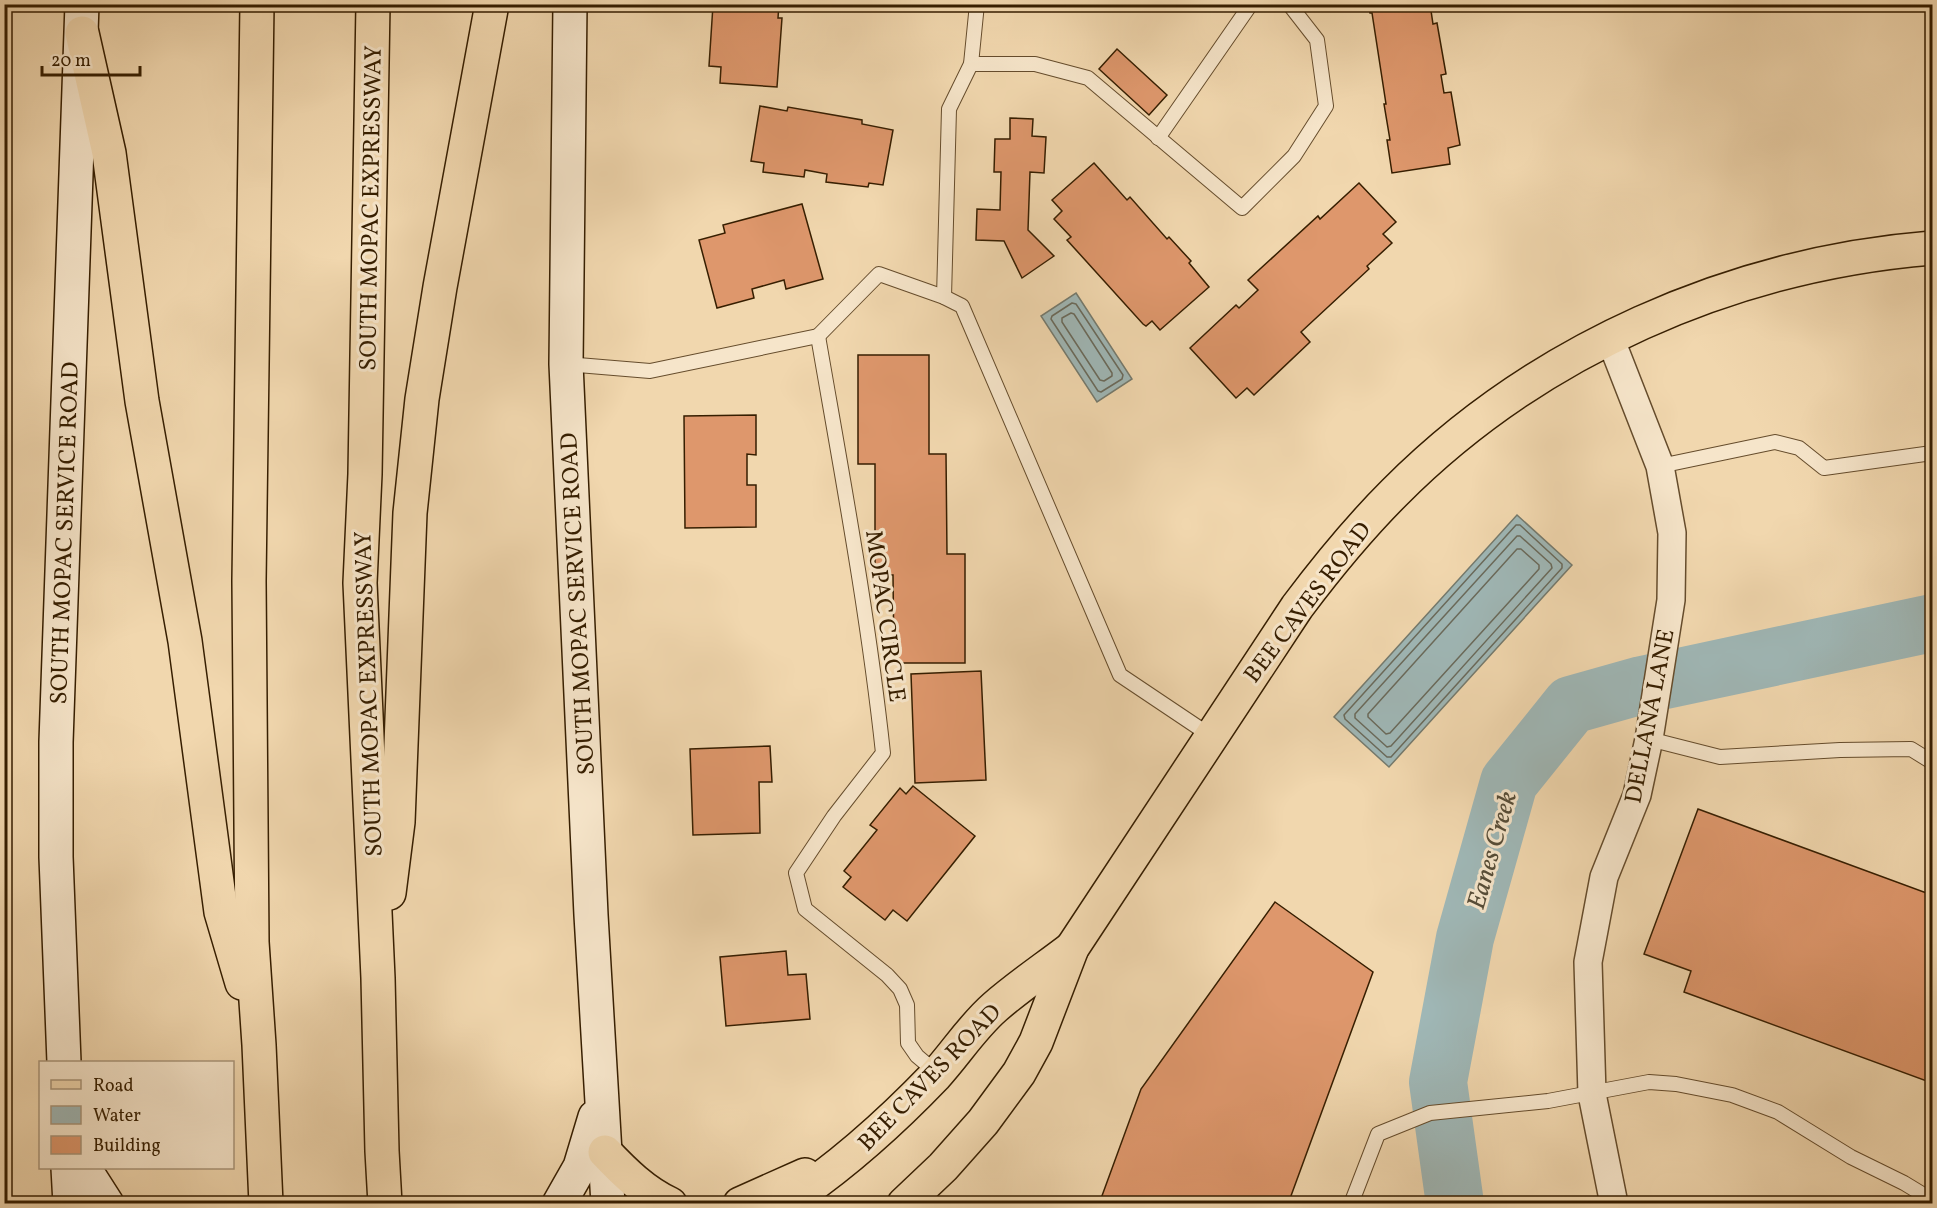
<svg xmlns="http://www.w3.org/2000/svg" width="1937" height="1208" font-family="Vollkorn,serif">
<rect width="100%" height="100%" fill="#f1d7ae"/>
<filter id="stains"><feTurbulence type="fractalNoise" baseFrequency=".00333" numOctaves="4"/><feColorMatrix values="0 0 0 0 .2 0 0 0 0 .09 0 0 0 0 .02 0 0 0 .5 -.17"/></filter>
<radialGradient id="worn" r=".72"><stop offset=".6" stop-color="#630" stop-opacity="0"/><stop offset="1" stop-color="#630" stop-opacity=".3"/></radialGradient>
<g fill="#9fb7b6" stroke="#757a6d" stroke-width="1.5">
<path d="M1076,293L1132,379L1097,402L1041,316Z"/>
<path d="M1517,515L1572,565L1389,767L1334,717Z"/>
</g>
<g fill="none" stroke-linecap="round" stroke-linejoin="round">
<g stroke="#6a6a5b" stroke-width="1.5">
<path d="M1072,303L1076,304L1123,375L1122,379L1101,392L1098,391L1051,319L1052,316Z"/>
<path d="M1071,313L1074,314L1112,373V376L1104,381L1100,380L1062,322V318Z"/>
<path d="M1516,525H1520L1562,564V568L1391,757H1387L1345,719L1344,715Z"/>
<path d="M1517,536H1520L1551,564L1552,568L1391,746L1387,747L1355,718V714Z"/>
<path d="M1517,549H1521L1539,565V569L1390,733L1386,734L1368,717V714Z"/>
</g>
<path stroke="#9fb7b6" stroke-width="58" d="M1455,1204L1438,1082L1465,938L1509,782L1571,705L1642,685L1932,623"/>
</g>
<g fill="#de976c" stroke="#361e00" stroke-width="1.5">
<path d="M717,4H779L778,18H782L777,87L720,83L721,67L709,66L713,5Z"/>
<path d="M1368,4H1430L1433,24L1437,23L1446,74L1441,75L1444,93L1451,92L1460,145L1448,148L1450,164L1392,173L1387,140H1390L1384,104H1386L1372,13H1370Z"/>
<path d="M1117,49L1167,95L1149,115L1099,69Z"/>
<path d="M760,106L787,111L788,107L862,120V124L893,130L883,185L869,183L868,187L826,182L827,174L805,170L804,177L763,172L764,163L751,161Z"/>
<path d="M1010,118L1033,119L1032,136L1046,137L1044,173L1030,172L1028,230L1054,256L1022,278L1004,241L976,240L977,209L1000,210L1001,172H994L995,139H1010Z"/>
<path d="M1094,163L1127,200L1130,197L1167,239L1169,237L1191,261L1189,263L1209,287L1160,330L1152,321L1146,326L1143,324L1067,240L1071,237L1054,219L1062,211L1052,200Z"/>
<path d="M1359,183L1396,222L1383,234L1392,243L1367,266L1369,269L1301,332L1310,342L1254,395L1247,388L1236,398L1190,348L1236,305L1239,308L1258,290L1248,280L1318,216L1320,219Z"/>
<path d="M802,204L823,279L786,289L784,280L752,289L754,298L717,308L699,240L725,233L723,225Z"/>
<path d="M858,355H929V454H946L947,554H965V663H894L893,575H875V464H858Z"/>
<path d="M756,415V455L747,454V485H756V527L685,528L684,416Z"/>
<path d="M981,671L986,780L915,783L911,674Z"/>
<path d="M770,746L772,782H759L760,833L693,835L690,749Z"/>
<path d="M913,786L975,836L907,921L893,910L885,920L843,887L851,877L844,871L877,830L870,825L900,788L906,794Z"/>
<path d="M1698,809L1932,895V1083L1684,992L1691,971L1644,954Z"/>
<path d="M1275,902L1373,972L1288,1204H1099L1141,1089Z"/>
<path d="M786,951L788,975L806,974L810,1019L726,1026L720,957Z"/>
</g>
<g fill="none" stroke-linecap="round" stroke-linejoin="round">
<defs>
<g id="service">
<path d="M971,64H1035L1088,78L1242,208L1294,156L1326,106L1317,40L1289,4"/>
<path d="M1158,138L1251,4"/>
<path d="M944,297L949,109L971,64L977,4"/>
<path d="M818,336L879,274L944,297L962,306L1120,675L1211,736"/>
<path d="M566,364L650,371L818,336C842,475 868,613 883,753L834,816L796,873L805,909L887,975L900,989L907,1005L908,1043L917,1056L937,1073"/>
<path d="M1660,466L1775,442L1799,448L1824,468L1932,453"/>
<path d="M1649,739L1720,757L1840,750L1911,749L1932,762"/>
<path d="M1351,1204L1378,1134L1430,1113L1548,1101L1649,1082L1676,1084L1732,1095L1778,1112L1851,1157L1904,1183L1932,1200"/>
</g>
<path id="minor" d="M1610,338L1660,466L1672,533L1671,600L1649,739L1637,795L1604,877L1588,962L1592,1094L1614,1204"/>
<g id="secondary">
<path d="M570,4L566,364L591,915L608,1204"/>
<path d="M64,1062L56,857V742L82,4"/>
<path d="M68,1168L70,1204"/>
<path d="M84,1168L107,1204"/>
<path d="M559,1204L580,1167L595,1117"/>
</g>
<g id="primary">
<path d="M605,1152C624,1172 644,1192 670,1204"/>
<path d="M740,1204L805,1175"/>
<path d="M785,1204C841,1167 889,1124 935,1076C956,1053 972,1027 995,1007C1019,986 1046,968 1072,948"/>
<path d="M904,1204L943,1167L983,1122L1019,1073L1036,1042L1072,948L1297,607C1327,567 1358,529 1394,493C1536,350 1732,264 1932,248"/>
</g>
<g id="motorway">
<path d="M257,4L249,581L252,942L259,1045L266,1204"/>
<path d="M373,4L365,474L360,583L378,978L382,1151L385,1204"/>
<path d="M82,33L109,153L142,401L185,641L221,912L242,983"/>
<path d="M389,893L398,822L410,513L422,399L440,287L492,4"/>
</g>
</defs>
<use href="#service" stroke="#654c2c" stroke-width="16"/>
<use href="#minor" stroke="#654c2c" stroke-width="30"/>
<use href="#secondary" stroke="#361e00" stroke-width="36"/>
<use href="#primary" stroke="#361e00" stroke-width="36"/>
<use href="#motorway" stroke="#361e00" stroke-width="36"/>
<use href="#service" stroke="#f6e5ca" stroke-width="14"/>
<use href="#minor" stroke="#f6e5ca" stroke-width="27"/>
<use href="#secondary" stroke="#f6e5ca" stroke-width="33"/>
<use href="#primary" stroke="#f1d7ae" stroke-width="33"/>
<use href="#motorway" stroke="#f1d7ae" stroke-width="33"/>
</g>
<g text-anchor="middle" stroke-width="6" stroke-linejoin="round" paint-order="stroke">
<g font-size="24" fill="#361e00" stroke="#f6e5ca">
<text transform="translate(370 208) rotate(-89)" y="8">SOUTH MOPAC EXPRESSWAY</text>
<text transform="translate(64 533) rotate(-88)" y="8">SOUTH MOPAC SERVICE ROAD</text>
<text transform="translate(1307 602) rotate(-53)" y="8">BEE CAVES ROAD</text>
<text transform="translate(577 604) rotate(-93)" y="8">SOUTH MOPAC SERVICE ROAD</text>
<text transform="translate(886 616) rotate(82)" y="8">MOPAC CIRCLE</text>
<text transform="translate(368 694) rotate(-92)" y="8">SOUTH MOPAC EXPRESSWAY</text>
<text transform="translate(1649 716) rotate(-79)" y="8">DELLANA LANE</text>
<text transform="translate(929 1077) rotate(-46)" y="8">BEE CAVES ROAD</text>
</g>
<g font-size="26" font-style="italic" fill="#564c37" stroke="#f6e5ca">
<text transform="translate(1491 850) rotate(-74)" y="9">Eanes Creek</text>
</g>
</g>
<rect width="1937" height="1208" fill="none" stroke="#f1d7ae" stroke-width="24"/>
<rect x="6" y="6" width="1925" height="1196" fill="none" stroke="#361e00" stroke-width="3"/>
<rect x="12" y="12" width="1913" height="1184" fill="none" stroke="#361e00" stroke-width="1.5"/>
<rect x="39" y="1061" width="195" height="108" fill="#f6e5ca" stroke="#a99579" stroke-width="1.5"/>
<rect x="51" y="1080" width="30" height="9" fill="#f1d7ae" stroke="#a99579" stroke-width="1.5"/>
<text x="93" y="1091" font-size="18" fill="#361e00">Road</text>
<rect x="51" y="1106" width="30" height="18" fill="#9fb7b6" stroke="#a99579" stroke-width="1.5"/>
<text x="93" y="1121" font-size="18" fill="#361e00">Water</text>
<rect x="51" y="1136" width="30" height="18" fill="#de976c" stroke="#a99579" stroke-width="1.5"/>
<text x="93" y="1151" font-size="18" fill="#361e00">Building</text>
<path d="M42 66v9h98v-9" fill="none" stroke="#361e00" stroke-width="3"/>
<text x="51" y="66" font-size="18" fill="#361e00" stroke="#f6e5ca" stroke-width="4.5" paint-order="stroke">20 m</text>
<rect width="100%" height="100%" filter="url(#stains)"/>
<rect width="100%" height="100%" fill="url(#worn)"/>
</svg>
